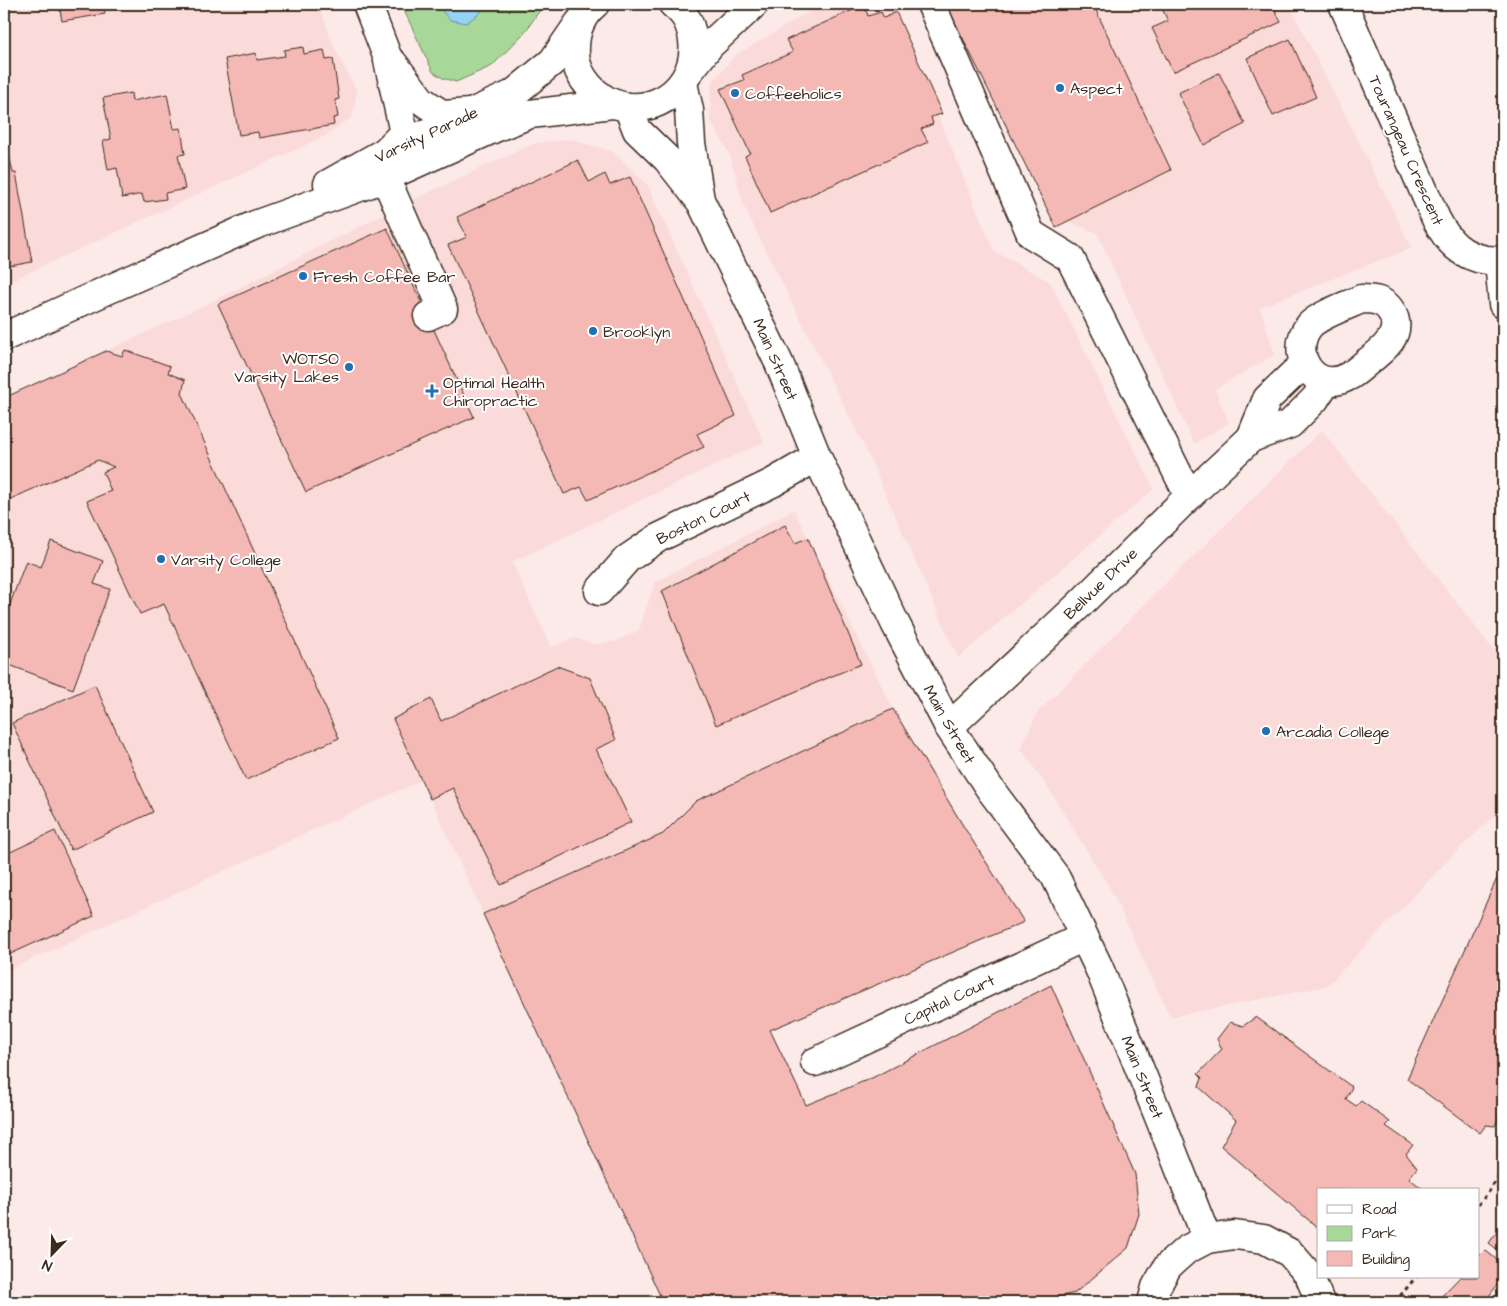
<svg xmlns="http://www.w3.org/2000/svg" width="1507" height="1306" font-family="'Architects Daughter',sans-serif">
<rect width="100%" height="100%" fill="#fceae9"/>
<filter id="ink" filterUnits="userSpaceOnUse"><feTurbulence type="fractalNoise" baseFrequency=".02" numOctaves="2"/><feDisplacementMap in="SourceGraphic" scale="10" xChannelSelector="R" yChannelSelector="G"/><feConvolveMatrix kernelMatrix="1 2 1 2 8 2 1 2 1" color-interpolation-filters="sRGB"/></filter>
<g filter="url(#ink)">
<g fill="#fadbd9">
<path d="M4,4H319L332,42L357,92L352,117L327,135L4,284Z"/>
<path d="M822,4H892L994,251L1050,282L1154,489L958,658L867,452L744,207L730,155L710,120L711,83L736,55Z"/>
<path d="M969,4H1289L1412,248L1260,307L1275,355L1215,389L1229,423L1194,444L1097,233L1053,215Z"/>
<path d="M571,139L613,152L647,184L764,442L512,562L551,647L574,638L593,644L616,641L639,630L655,582L794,510L893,709L696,801L663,834L483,914L422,780L4,972V398L201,307L410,201L535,143Z"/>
<path d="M1322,430L1503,662V808L1455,853L1327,986L1170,1017L1111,890L1052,794L1021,749L1037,713L1166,583Z"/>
</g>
<path fill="#a7d89a" stroke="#71815c" d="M401,4H544L525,32L492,66L456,82L443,78L433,72Z"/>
<path fill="#93d3f4" stroke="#708f9e" d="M436,4H485L480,13L466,23L450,20Z"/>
<g fill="#f5b9b5" stroke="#3b2a1e">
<path d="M59,4H104L105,14L62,21Z"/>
<path d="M951,4H1093L1171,170L1056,227L947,6Z"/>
<path d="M1160,4H1272L1281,22L1173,72L1152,28L1168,21Z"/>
<path d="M864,5L868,16L881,12L884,18L896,12L942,114L931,117L933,124L921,129L928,142L770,213L745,156L750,153L720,89L744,80L742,75L793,52L786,40Z"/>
<path d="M1290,39L1316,97L1273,116L1247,58Z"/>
<path d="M303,47L304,54L324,50L326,60L333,59L339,99L335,100L338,117L333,118L334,125L259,138L258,132L239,135L225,59L256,53L257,60L285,56L284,50Z"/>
<path d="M1219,73L1245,124L1204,145L1178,93Z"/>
<path d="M131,93L132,101L167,94L174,129L181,128L185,154L178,155L185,189L165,193L166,199L144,202L142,194L122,198L117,168L108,170L103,141L111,139L103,98Z"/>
<path d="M9,154L13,173H16L32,262L4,267V155Z"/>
<path d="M578,160L589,182L605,174L610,185L630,177L736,416L697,434L704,447L588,500L581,487L564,494L448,245L467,237L457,217Z"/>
<path d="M387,228L474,417L306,492L218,304Z"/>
<path d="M125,350L170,366L168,373L185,380L182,393L339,738L246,780L164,604L140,614L87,501L111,491L103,472L114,467L98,460L4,502V398L106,351L122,356Z"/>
<path d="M785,525L795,543L808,538L861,664L716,725L662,591Z"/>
<path d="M51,541L103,561L94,584L110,589L73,689L4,663V620L26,561L41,567Z"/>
<path d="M557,666L590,678L616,740L596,749L631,822L501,885L453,788L430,799L393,719L431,699L441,721Z"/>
<path d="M95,685L153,812L71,850L12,723Z"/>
<path d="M893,709L962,824L1024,922L770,1030L806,1105L872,1078L1051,985L1135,1174L1139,1214L1128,1248L1075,1293L1036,1302H663L483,914L663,834L696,801Z"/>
<path d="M4,716L10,729L4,732Z"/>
<path d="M55,831L94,916L4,957V855Z"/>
<path d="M1503,865V1112L1501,1111L1495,1126L1486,1125L1480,1133L1407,1079Z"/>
<path d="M1256,1017L1352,1087L1346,1099L1356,1106L1361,1101L1390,1122L1386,1126L1413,1145L1406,1154L1417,1168L1409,1178L1424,1190H1318V1228L1221,1146L1236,1120L1199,1087L1202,1078L1198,1074L1222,1049L1217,1039L1230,1022L1243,1026Z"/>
<path d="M1503,1224V1254L1489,1243Z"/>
<path d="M1485,1250L1503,1265V1277L1489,1296L1497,1302H1436L1460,1277H1478V1257Z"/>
</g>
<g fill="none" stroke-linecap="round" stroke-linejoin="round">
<defs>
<g id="minor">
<path d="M367,4L387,56L404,133L385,152"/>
<path d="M595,4C579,17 574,36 575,55C576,67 582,78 589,86C628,131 700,99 693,40C692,32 689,22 684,15C681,11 677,7 673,4"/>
<path d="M931,4L1031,234L1070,258L1189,496"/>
<path d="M1343,4L1436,219C1448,242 1461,256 1487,260C1493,260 1498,262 1503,260"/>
<path d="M393,63L421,100L443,115L470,113"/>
<path d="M691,69L710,45L754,4"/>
<path d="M683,83L689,110L691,143L700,200"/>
<path d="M628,107L637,130L667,159L701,202L779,363L817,457L895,623L949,727L990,789L1055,876L1099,968L1165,1132L1207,1239"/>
<path d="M378,161L443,309L428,316"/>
<path d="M328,184L385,152L513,94L553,61L579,23"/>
<path d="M1499,261L1503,304"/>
<path d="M1361,299C1374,299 1384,300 1391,311C1405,334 1382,351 1366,363C1360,368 1354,374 1347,377C1313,395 1287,351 1310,325C1321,314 1347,306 1361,299Z"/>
<path d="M4,337L105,291L255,225L379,180L497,127L530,114L612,104"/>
<path d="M1251,438L1267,399L1292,375L1305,364"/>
<path d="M599,591L627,559L658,538L772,483L817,457"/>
<path d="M949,727L1079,605L1189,496L1251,438L1290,424L1315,399L1326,382"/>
<path d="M815,1062L1084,937"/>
<path d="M1152,1302L1156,1287L1168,1266L1186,1250L1207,1239L1235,1235L1264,1239L1290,1253L1309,1275L1320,1302"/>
</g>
</defs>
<use href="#minor" stroke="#3b2a1e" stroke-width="31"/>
<g stroke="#3b2a1e" stroke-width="3" stroke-dasharray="4 4" stroke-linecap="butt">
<path d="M1478,1205L1488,1193L1503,1170"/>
<path d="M4,1294L8,1302"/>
<path d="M1070,1302L1085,1299L1087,1302"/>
<path d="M1395,1302L1416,1277"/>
</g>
<use href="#minor" stroke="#fff" stroke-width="28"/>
</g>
</g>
<g fill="#1f6fb2" stroke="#fff" stroke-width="2">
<circle cx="1060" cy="88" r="5"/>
<circle cx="735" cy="93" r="5"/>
<circle cx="303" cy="276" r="5"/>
<circle cx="593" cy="331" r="5"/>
<circle cx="349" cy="367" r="5"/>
<path d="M429.5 383.5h5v5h5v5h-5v5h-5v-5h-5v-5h5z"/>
<circle cx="161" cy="559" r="5"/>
<circle cx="1266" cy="731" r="5"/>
</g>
<g text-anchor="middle" stroke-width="4" stroke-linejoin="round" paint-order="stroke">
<g font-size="16" fill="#3b2a1e" stroke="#fff" text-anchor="start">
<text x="1070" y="94">Aspect</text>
<text x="745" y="99">Coffeeholics</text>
<text x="313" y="282">Fresh Coffee Bar</text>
<text x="603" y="337">Brooklyn</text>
<text x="339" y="364" text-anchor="end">WOTSO<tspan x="339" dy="18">Varsity Lakes</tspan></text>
<text x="443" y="388">Optimal Health<tspan x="443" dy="18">Chiropractic</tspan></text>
<text x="171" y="565">Varsity College</text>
<text x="1276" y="737">Arcadia College</text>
</g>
<g font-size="16" fill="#3b2a1e" stroke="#fff">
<text transform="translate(426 134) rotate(-25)" y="6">Varsity Parade</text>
<text transform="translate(1407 150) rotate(66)" y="6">Tourangeau Crescent</text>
<text transform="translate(776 359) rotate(66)" y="6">Main Street</text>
<text transform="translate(703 517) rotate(-26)" y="6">Boston Court</text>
<text transform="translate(1100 583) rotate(-44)" y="6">Bellvue Drive</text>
<text transform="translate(950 724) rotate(60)" y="6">Main Street</text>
<text transform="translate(949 999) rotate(-25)" y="6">Capital Court</text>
<text transform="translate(1143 1077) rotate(68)" y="6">Main Street</text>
</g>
</g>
<rect width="1507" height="1306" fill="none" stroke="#fff" stroke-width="20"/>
<rect x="10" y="10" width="1487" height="1286" fill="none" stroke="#3b2a1e" stroke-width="2" filter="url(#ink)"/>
<rect x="1317" y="1188" width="162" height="90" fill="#ffffff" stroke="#b1aaa5"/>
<rect x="1327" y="1205" width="25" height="8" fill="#ffffff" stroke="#b1aaa5"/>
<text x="1362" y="1214" font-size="15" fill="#3b2a1e">Road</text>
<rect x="1327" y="1226" width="25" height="15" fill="#a7d89a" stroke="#b1aaa5"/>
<text x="1362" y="1238" font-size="15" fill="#3b2a1e">Park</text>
<rect x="1327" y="1251" width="25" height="15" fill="#f5b9b5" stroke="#b1aaa5"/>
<text x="1362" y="1264" font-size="15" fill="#3b2a1e">Building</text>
<g transform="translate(52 1254) rotate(203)" stroke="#ffffff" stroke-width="4" paint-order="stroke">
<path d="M0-4L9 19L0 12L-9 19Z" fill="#3b2a1e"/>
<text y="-8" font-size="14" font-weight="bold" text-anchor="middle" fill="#3b2a1e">N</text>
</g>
</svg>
